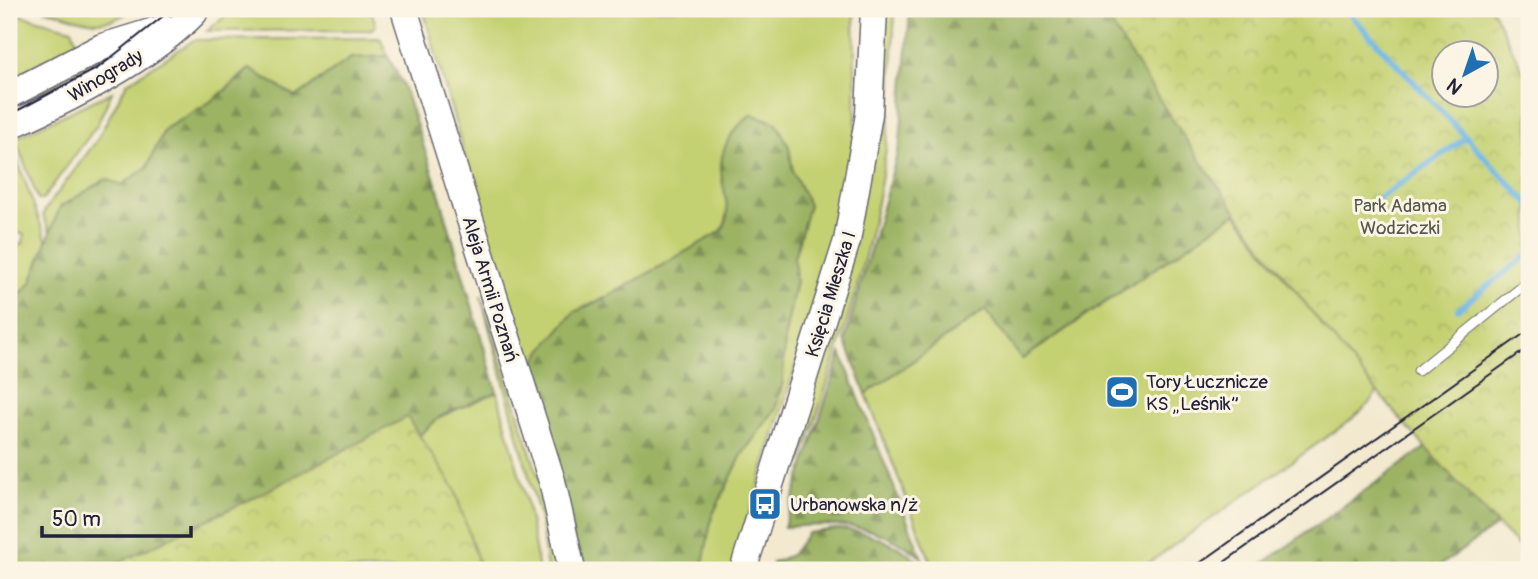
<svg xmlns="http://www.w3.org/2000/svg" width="1538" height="579" font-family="Pangolin,sans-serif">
<defs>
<pattern id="forest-firs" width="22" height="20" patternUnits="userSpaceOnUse" patternTransform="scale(1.75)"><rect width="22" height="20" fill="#9bb364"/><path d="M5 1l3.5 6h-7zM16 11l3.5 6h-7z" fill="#7e9154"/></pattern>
<pattern id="park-crowns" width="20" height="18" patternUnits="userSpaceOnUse" patternTransform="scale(1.75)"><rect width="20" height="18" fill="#c4d172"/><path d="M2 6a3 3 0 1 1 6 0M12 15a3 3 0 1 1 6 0" fill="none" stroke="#a8b364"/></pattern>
</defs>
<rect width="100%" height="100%" fill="#fcf5e5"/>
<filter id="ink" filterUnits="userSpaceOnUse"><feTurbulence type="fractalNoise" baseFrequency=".0143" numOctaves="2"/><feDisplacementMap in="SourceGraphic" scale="14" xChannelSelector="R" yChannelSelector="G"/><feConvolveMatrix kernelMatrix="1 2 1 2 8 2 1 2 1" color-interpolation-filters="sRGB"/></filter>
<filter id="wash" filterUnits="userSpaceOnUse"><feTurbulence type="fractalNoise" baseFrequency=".00686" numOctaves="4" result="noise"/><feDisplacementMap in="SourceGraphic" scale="28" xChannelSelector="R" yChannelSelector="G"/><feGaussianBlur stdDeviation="1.57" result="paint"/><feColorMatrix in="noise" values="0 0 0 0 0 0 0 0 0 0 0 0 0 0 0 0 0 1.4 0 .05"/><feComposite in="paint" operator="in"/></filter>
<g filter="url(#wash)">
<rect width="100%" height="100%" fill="#f2e9cf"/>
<g fill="#c4d172" stroke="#737a56" stroke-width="2">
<path d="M44,9H132C103,33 77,18 44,9Z"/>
<path d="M234,9H371L376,26L369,30L207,31Z"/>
<path d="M423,9H854L856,131L844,210L732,570H579L576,549Z"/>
<path d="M884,9H895C892,62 892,116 883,169C867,270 833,366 801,463L807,414Z"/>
<path d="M9,12L72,29L77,43L9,80Z"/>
<path d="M380,38L388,56L351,58L296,97L249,69L215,99L165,129L147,167L122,185L60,207L50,232L43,215L45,210L97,140L127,83L194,40Z"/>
<path d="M127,49L104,66L9,118V104Z"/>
<path d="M112,92L97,125L42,200L38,199L15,138Z"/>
<path d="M10,140L47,242L31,283L19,295L9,294V243L23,244L24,234L9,232Z"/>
<path d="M1236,213L1280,272L1377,390L1387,380L1365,408L1348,422L1139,570H934L866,394L985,310L1023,359Z"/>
<path d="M481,296L545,498L561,570H547L540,518Z"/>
<path d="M497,392L526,499L539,570H213L415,439L441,416Z"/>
</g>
<g fill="url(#forest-firs)" stroke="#5e6a50" stroke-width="2">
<path d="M910,9H1199L1325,329L1236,213L1022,359L985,310L866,394L845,340L900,144Z"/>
<path d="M388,56L403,85L438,189L497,392L441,416L415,439L213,570H9V305L31,283L60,207L106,179L122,185L147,167L165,129L215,99L250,69L296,97L351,58Z"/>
<path d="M751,114L777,123L789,147L793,172L809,205L794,258L796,281L785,336L783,382L776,408L742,455L712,516L702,570H586L576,549L527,376L543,349L574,312L607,297L721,231C741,205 704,173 732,134C736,127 745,120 751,114Z"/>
<path d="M841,353L922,558C875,521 839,524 784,527Z"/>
<path d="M1426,447L1497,525L1434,570H1254Z"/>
<path d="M837,529C865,529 909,548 926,570H771L772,563L791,555L808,533Z"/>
</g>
<g fill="url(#park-crowns)" stroke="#737a56" stroke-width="2" fill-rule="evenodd">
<path d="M1102,9H1492L1529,83V557C1365,393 1223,207 1102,9ZM1444,52H1486V94H1444Z"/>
<path d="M407,417L454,488L481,570H103L263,493Z"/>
</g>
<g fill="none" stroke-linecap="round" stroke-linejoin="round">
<g stroke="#68b4e2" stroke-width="6">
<path d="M1345,9L1529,204"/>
<path d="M1364,209L1467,137"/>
<path d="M1458,309L1529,254"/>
<path d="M1525,375L1529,370"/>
</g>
</g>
</g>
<g filter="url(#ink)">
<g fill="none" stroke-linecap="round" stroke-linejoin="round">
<defs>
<path id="lane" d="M1418,371L1529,281"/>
<g id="secondary">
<path d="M404,9L552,481L572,570"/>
<path d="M9,95L102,47L164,28"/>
<path d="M9,126C68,100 149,59 194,13"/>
<path d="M743,570L847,241L869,114L874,9"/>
</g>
</defs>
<use href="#lane" stroke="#6b686f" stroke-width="11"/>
<use href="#secondary" stroke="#6b686f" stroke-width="29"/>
<use href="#lane" stroke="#fff" stroke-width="9"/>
<use href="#secondary" stroke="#fff" stroke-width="26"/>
<g stroke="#22223b" stroke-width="2">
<path d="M9,115L98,68L172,9"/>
<path d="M1190,570L1529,330"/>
<path d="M1213,570L1529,347"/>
</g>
</g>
</g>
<defs>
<symbol id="stadium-square" viewBox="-11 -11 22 22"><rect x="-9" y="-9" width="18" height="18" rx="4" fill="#1f6fb2" stroke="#fcf5e5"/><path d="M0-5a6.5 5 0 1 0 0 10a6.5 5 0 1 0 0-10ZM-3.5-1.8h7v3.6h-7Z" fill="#fff"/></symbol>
<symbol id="bus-square" viewBox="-11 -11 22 22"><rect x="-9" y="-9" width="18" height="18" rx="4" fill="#1f6fb2" stroke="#fcf5e5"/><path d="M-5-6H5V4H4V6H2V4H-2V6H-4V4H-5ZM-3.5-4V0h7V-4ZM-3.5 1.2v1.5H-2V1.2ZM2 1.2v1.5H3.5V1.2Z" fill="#fff"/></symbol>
</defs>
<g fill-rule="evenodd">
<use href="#stadium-square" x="1103" y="373" width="38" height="38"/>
<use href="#bus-square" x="746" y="485" width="38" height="38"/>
</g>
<g text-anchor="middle" stroke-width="6" stroke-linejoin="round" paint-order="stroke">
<g font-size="19" fill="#22223b" stroke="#fcf5e5">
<text transform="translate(105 75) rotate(-31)" y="7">Winogrady</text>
<text transform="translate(491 289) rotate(73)" y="7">Aleja Armii Poznań</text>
<text transform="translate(830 294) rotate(-73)" y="7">Księcia Mieszka I</text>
</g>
<g font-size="19" fill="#53574c" stroke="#fcf5e5">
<text x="1400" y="212">Park Adama<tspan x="1400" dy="22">Wodziczki</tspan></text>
</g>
<g font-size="19" fill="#22223b" stroke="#fcf5e5" text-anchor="start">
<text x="1146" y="388">Tory Łucznicze<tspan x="1146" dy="22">KS „Leśnik”</tspan></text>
<text x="790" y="511">Urbanowska n/ż</text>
</g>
</g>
<rect width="1538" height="579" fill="none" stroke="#fcf5e5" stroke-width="35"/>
<g transform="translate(1465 74) rotate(220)"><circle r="33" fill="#fcf5e5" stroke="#a5a1a1" stroke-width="2"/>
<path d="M0-5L12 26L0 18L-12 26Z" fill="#1f6fb2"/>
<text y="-10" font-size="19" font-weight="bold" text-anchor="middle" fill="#22223b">N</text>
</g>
<path d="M42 526v10h149v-10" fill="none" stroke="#22223b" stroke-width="3.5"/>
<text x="52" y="526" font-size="21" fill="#22223b" stroke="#fcf5e5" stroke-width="5" paint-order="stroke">50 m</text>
</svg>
